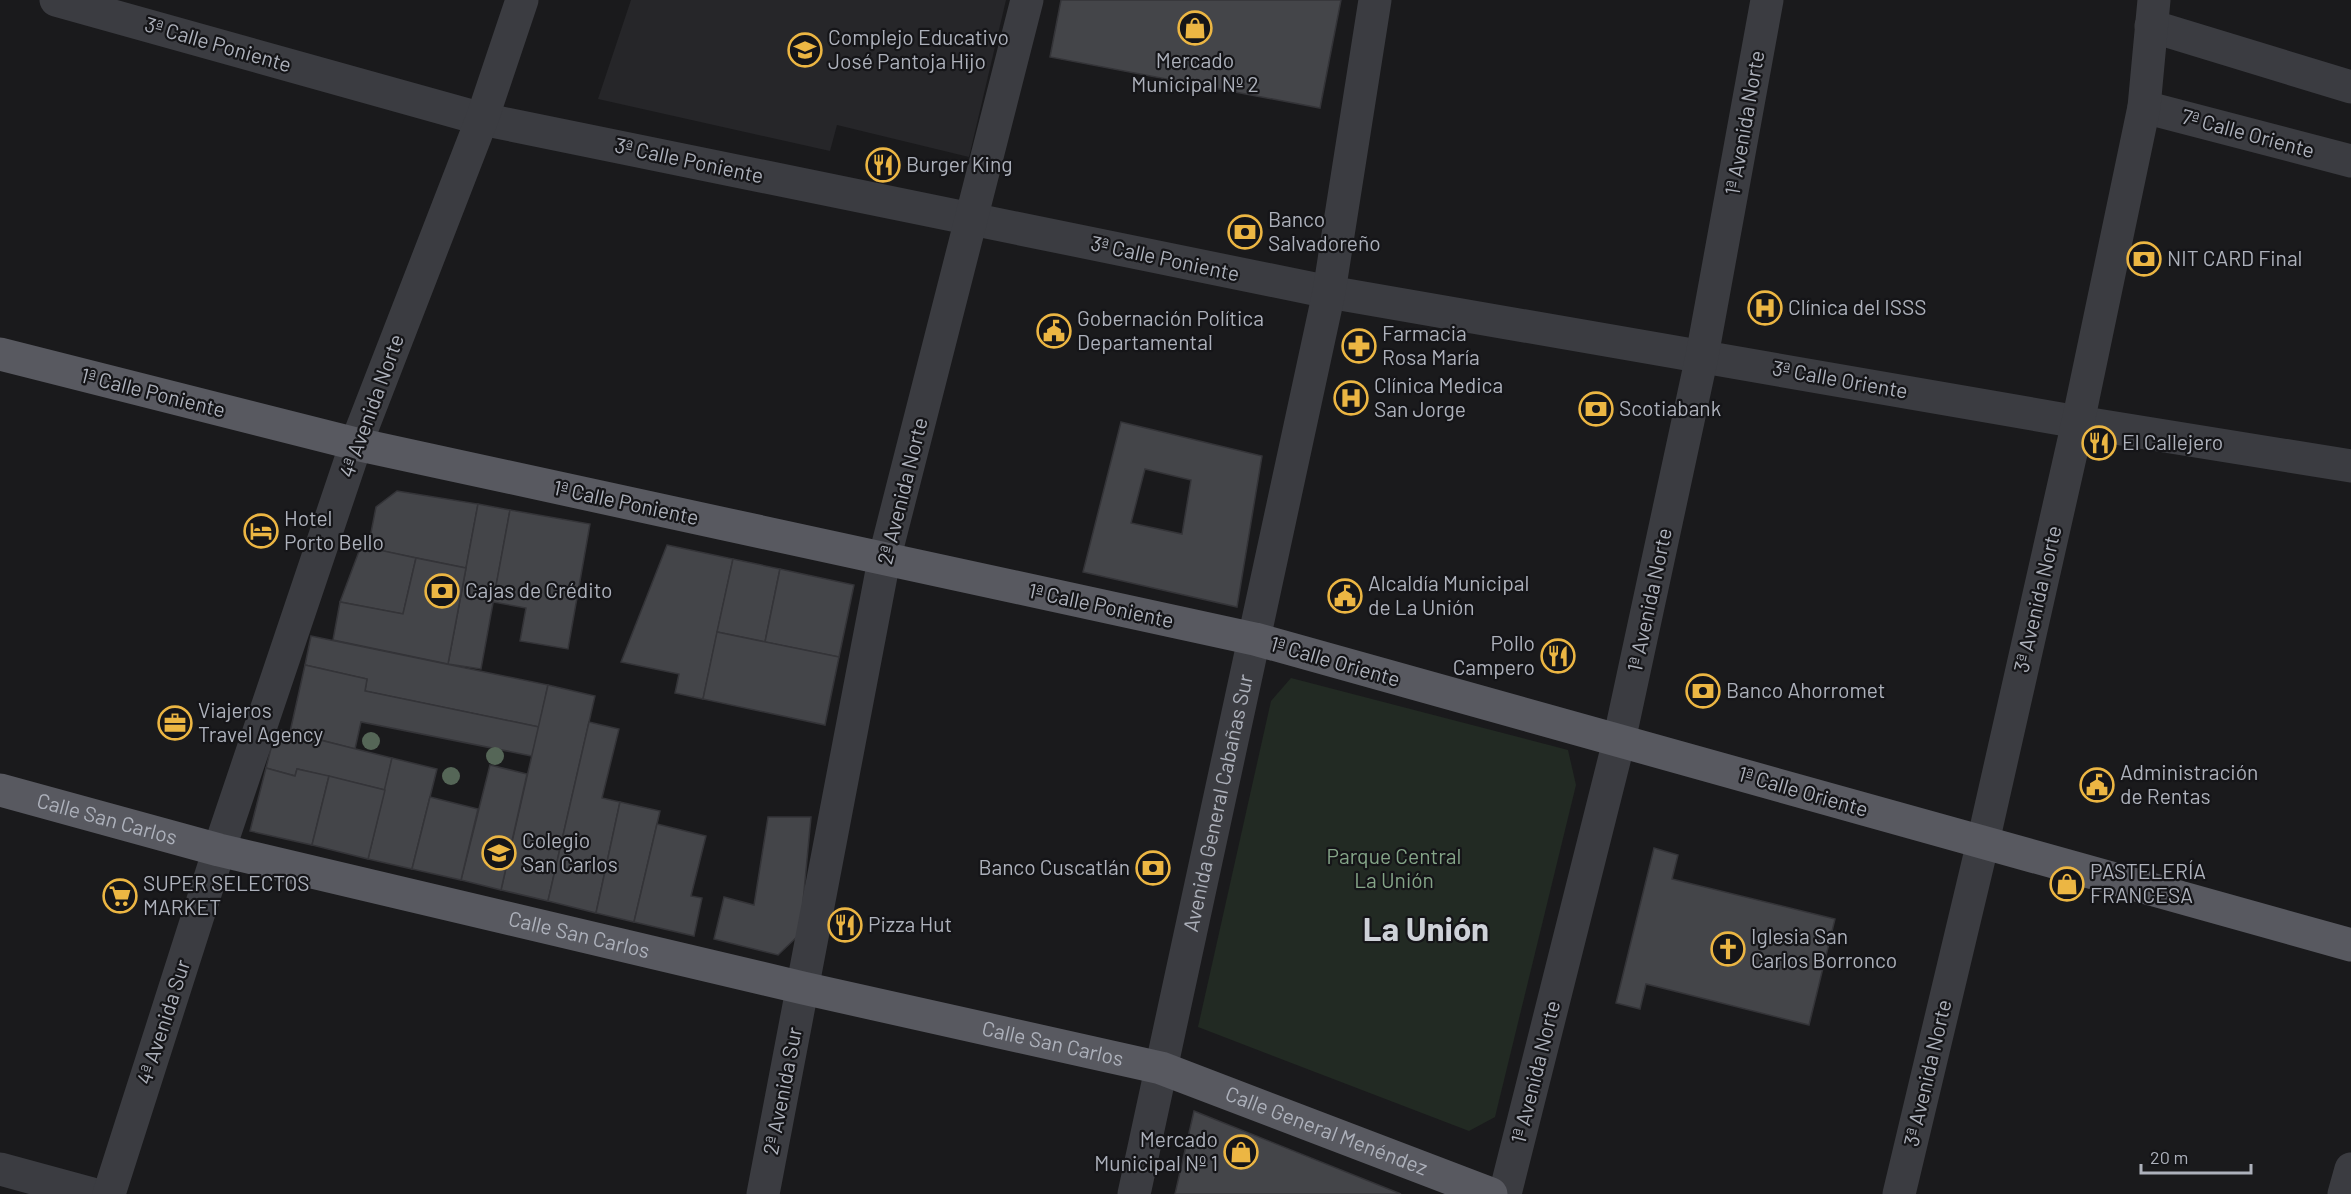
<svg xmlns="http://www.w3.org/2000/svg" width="2351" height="1194" font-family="Barlow,sans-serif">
<rect width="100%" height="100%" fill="#1a1a1c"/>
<path fill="#262629" d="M631,0H1006L969,157L837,125L830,151L598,99Z"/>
<path fill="#222a23" d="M1291,678L1568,750L1576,785L1495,1117L1469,1131L1198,1027L1271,701Z"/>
<g fill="#444549" stroke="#343438" stroke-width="1.5" fill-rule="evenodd">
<path d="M1061,0H1341L1320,108L1050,57Z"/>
<path d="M1121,422L1262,456L1237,607L1083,572ZM1145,469L1191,480L1182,534L1131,523Z"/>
<path d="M397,491L478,504L466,568L368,548L376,507Z"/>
<path d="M478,504L510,510L481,669L448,664Z"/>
<path d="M510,510L590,524L568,649L520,641L526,608L493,602Z"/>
<path d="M667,545L733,559L703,699L675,693L679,674L621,662Z"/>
<path d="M361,546L416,558L403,614L340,602Z"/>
<path d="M416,558L466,568L448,664L333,640L340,602L403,614Z"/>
<path d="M733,559L780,569L765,642L717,632Z"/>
<path d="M780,569L854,585L839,657L765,642Z"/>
<path d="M717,632L839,657L825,725L703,699Z"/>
<path d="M311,636L548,685L539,727L365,691L367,679L305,665Z"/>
<path d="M305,665L367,679L365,691L539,727L532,756L361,722L355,749L290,732Z"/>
<path d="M548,685L595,696L548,901L501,890Z"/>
<path d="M589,722L619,729L602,798L620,802L596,913L548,901Z"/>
<path d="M276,729L392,758L385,790L297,769L295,776L266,768Z"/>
<path d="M392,758L437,769L412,869L368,859Z"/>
<path d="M490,765L527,774L501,890L461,880Z"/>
<path d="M266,768L295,776L297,769L329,776L312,845L250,831Z"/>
<path d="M329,776L385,790L368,859L312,845Z"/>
<path d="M430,797L478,809L461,880L412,869Z"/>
<path d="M620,802L660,811L634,922L596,913Z"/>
<path d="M768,817H811L800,934L778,955L714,939L724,897L754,905Z"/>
<path d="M657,824L706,836L691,896L702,898L694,936L634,922Z"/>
<path d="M1654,848L1678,855L1672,879L1835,919L1809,1025L1646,984L1640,1009L1616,1003Z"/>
<path d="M1194,1111L1401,1194H1175Z"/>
</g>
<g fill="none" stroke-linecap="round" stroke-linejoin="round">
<g stroke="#3b3c41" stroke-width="33">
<path d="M56,0L482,119L1329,292L2078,422L2351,466"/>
<path d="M2151,26L2351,87"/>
<path d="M2144,107L2351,161"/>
<path d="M0,1169L92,1194"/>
<path d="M109,1194L219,850L356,444L482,119L522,0"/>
<path d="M763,1194L884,560L1027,0"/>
<path id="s1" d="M1134,1194L1329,292L1375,0"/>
<path d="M1505,1194L1619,741L1702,356L1767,0"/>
<path d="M1899,1194L1983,842L2078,422L2144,107L2154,0"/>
<path d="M2344,1194L2351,1169"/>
</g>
<g stroke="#585960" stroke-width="33">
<path d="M0,354L356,444L1255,639L2351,945"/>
<path id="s2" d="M0,790L219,850L803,988L1161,1068L1491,1194"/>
</g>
</g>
<g fill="#556657">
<circle cx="371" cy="741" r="9"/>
<circle cx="495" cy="756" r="9"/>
<circle cx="451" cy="776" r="9"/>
</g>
<defs>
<symbol id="shop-ring" viewBox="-11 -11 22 22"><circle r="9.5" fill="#151518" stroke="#ecb643" stroke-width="1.5"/><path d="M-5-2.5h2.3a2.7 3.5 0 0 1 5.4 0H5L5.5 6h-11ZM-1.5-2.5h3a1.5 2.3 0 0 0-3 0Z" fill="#ecb643"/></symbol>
<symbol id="school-ring" viewBox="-11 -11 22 22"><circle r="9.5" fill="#151518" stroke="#ecb643" stroke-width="1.5"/><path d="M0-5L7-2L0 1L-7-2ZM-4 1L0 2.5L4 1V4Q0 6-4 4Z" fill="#ecb643"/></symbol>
<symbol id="restaurant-ring" viewBox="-11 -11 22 22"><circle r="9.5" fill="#151518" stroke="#ecb643" stroke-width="1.5"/><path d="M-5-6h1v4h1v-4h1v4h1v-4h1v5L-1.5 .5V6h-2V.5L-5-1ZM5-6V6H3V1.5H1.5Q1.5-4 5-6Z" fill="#ecb643"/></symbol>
<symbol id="bank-ring" viewBox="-11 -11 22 22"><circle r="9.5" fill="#151518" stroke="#ecb643" stroke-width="1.5"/><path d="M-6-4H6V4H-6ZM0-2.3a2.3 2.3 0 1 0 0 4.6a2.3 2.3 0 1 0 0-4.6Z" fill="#ecb643"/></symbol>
<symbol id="hospital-ring" viewBox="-11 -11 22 22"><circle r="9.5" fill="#151518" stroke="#ecb643" stroke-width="1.5"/><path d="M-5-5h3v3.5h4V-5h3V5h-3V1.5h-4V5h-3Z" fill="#ecb643"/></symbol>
<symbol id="civic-ring" viewBox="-11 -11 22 22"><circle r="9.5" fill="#151518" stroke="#ecb643" stroke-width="1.5"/><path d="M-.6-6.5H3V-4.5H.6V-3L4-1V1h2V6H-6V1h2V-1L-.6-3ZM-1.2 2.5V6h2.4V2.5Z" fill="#ecb643"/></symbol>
<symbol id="pharmacy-ring" viewBox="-11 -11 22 22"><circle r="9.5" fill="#151518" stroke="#ecb643" stroke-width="1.5"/><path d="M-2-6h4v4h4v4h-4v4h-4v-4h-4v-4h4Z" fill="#ecb643"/></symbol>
<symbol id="hotel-ring" viewBox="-11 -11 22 22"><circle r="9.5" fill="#151518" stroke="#ecb643" stroke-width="1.5"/><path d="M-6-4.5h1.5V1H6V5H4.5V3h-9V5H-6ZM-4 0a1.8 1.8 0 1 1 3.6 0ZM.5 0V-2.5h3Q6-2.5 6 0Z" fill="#ecb643"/></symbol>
<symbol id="office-ring" viewBox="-11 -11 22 22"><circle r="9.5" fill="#151518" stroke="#ecb643" stroke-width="1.5"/><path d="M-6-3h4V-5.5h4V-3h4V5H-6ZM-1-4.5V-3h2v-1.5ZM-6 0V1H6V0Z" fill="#ecb643"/></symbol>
<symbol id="supermarket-ring" viewBox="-11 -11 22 22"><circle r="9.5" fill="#151518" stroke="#ecb643" stroke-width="1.5"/><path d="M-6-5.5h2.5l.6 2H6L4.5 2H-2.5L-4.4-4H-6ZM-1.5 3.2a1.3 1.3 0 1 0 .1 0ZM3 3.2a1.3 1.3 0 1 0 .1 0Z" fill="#ecb643"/></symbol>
<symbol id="church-ring" viewBox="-11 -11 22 22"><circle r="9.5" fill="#151518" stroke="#ecb643" stroke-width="1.5"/><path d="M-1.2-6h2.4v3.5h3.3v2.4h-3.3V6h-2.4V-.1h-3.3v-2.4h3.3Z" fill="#ecb643"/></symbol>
</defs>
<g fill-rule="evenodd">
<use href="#shop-ring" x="1176" y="9" width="38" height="38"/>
<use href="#school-ring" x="786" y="31" width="38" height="38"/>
<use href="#restaurant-ring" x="864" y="146" width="38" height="38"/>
<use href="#bank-ring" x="1226" y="213" width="38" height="38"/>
<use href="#bank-ring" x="2125" y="240" width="38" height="38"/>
<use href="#hospital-ring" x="1746" y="289" width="38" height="38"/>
<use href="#civic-ring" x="1035" y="312" width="38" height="38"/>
<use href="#pharmacy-ring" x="1340" y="327" width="38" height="38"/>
<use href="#hospital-ring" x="1332" y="379" width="38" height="38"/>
<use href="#bank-ring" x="1577" y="390" width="38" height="38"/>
<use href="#restaurant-ring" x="2080" y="424" width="38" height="38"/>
<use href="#hotel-ring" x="242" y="512" width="38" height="38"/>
<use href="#bank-ring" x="423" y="572" width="38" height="38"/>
<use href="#civic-ring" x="1326" y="577" width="38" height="38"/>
<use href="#restaurant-ring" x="1539" y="637" width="38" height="38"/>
<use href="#bank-ring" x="1684" y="672" width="38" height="38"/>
<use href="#office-ring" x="156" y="704" width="38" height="38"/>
<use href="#civic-ring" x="2078" y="766" width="38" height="38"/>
<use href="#school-ring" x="480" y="834" width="38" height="38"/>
<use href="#bank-ring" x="1134" y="849" width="38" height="38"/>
<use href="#shop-ring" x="2048" y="865" width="38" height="38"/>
<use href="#supermarket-ring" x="101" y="877" width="38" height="38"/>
<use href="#restaurant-ring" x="826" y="906" width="38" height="38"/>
<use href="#church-ring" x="1709" y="930" width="38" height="38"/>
<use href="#shop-ring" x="1222" y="1133" width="38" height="38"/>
</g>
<g text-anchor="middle" stroke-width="4.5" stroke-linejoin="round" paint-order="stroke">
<g font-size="21" fill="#adb1bb" stroke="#151518" text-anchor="start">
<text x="828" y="45">Complejo Educativo<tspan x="828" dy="24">José Pantoja Hijo</tspan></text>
<text x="1195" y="68" text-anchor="middle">Mercado<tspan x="1195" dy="24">Municipal Nº 2</tspan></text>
<text x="906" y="172">Burger King</text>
<text x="1268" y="227">Banco<tspan x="1268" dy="24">Salvadoreño</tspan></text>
<text x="2167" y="266">NIT CARD Final</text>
<text x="1788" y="315">Clínica del ISSS</text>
<text x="1077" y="326">Gobernación Política<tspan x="1077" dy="24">Departamental</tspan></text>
<text x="1382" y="341">Farmacia<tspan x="1382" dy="24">Rosa María</tspan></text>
<text x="1374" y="393">Clínica Medica<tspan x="1374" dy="24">San Jorge</tspan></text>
<text x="1619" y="416">Scotiabank</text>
<text x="2122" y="450">El Callejero</text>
<text x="284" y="526">Hotel<tspan x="284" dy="24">Porto Bello</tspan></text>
<text x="1368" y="591">Alcaldía Municipal<tspan x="1368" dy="24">de La Unión</tspan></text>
<text x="465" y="598">Cajas de Crédito</text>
<text x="1535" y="651" text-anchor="end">Pollo<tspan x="1535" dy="24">Campero</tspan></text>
<text x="1726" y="698">Banco Ahorromet</text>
<text x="198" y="718">Viajeros<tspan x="198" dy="24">Travel Agency</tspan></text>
<text x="2120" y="780">Administración<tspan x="2120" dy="24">de Rentas</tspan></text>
<text x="522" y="848">Colegio<tspan x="522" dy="24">San Carlos</tspan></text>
<text x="1130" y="875" text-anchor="end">Banco Cuscatlán</text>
<text x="2090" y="879">PASTELERÍA<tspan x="2090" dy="24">FRANCESA</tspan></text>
<text x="143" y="891">SUPER SELECTOS<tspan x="143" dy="24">MARKET</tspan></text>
<text x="868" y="932">Pizza Hut</text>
<text x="1751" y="944">Iglesia San<tspan x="1751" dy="24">Carlos Borronco</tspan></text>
<text x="1218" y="1147" text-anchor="end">Mercado<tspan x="1218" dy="24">Municipal Nº 1</tspan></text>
</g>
<g font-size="21" fill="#adb1bb" stroke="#151518">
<text transform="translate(218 45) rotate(16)" y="7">3ª Calle Poniente</text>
<text transform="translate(1745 123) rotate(-80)" y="7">1ª Avenida Norte</text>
<text transform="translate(2248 134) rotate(15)" y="7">7ª Calle Oriente</text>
<text transform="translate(689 161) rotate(12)" y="7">3ª Calle Poniente</text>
<text transform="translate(1165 259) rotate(12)" y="7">3ª Calle Poniente</text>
<text transform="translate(1840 380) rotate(10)" y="7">3ª Calle Oriente</text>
<text transform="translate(153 393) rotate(14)" y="7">1ª Calle Poniente</text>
<text transform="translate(372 406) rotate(-70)" y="7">4ª Avenida Norte</text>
<text transform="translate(903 491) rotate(-76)" y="7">2ª Avenida Norte</text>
<text transform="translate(626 503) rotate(12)" y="7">1ª Calle Poniente</text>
<text transform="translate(2038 599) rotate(-77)" y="7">3ª Avenida Norte</text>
<text transform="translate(1650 600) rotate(-78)" y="7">1ª Avenida Norte</text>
<text transform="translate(1101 606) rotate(12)" y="7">1ª Calle Poniente</text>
<text transform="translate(1335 662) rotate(16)" y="7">1ª Calle Oriente</text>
<text transform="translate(1803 792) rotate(16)" y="7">1ª Calle Oriente</text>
<text dy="7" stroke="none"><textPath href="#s1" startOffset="400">Avenida General Cabañas Sur</textPath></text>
<text dy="7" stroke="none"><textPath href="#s2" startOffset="111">Calle San Carlos</textPath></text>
<text dy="7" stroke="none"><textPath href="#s2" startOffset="597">Calle San Carlos</textPath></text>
<text transform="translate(164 1022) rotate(-72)" y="7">4ª Avenida Sur</text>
<text dy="7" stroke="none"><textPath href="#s2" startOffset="1083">Calle San Carlos</textPath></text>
<text transform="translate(1536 1072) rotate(-76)" y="7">1ª Avenida Norte</text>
<text transform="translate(1928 1073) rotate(-77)" y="7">3ª Avenida Norte</text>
<text transform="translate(783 1091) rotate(-79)" y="7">2ª Avenida Sur</text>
<text dy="7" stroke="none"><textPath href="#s2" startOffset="1371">Calle General Menéndez</textPath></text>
</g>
<g font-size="21" fill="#85a588" stroke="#151518">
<text x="1394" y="864">Parque Central<tspan x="1394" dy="24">La Unión</tspan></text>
</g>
<g font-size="33" font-weight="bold" fill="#ced1d8" stroke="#151518">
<text x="1426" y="941">La Unión</text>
</g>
</g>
<path d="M2141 1164v9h110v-9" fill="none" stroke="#adb1bb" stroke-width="3"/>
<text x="2150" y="1164" font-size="18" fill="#adb1bb" stroke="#151518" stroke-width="4.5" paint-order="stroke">20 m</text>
</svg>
